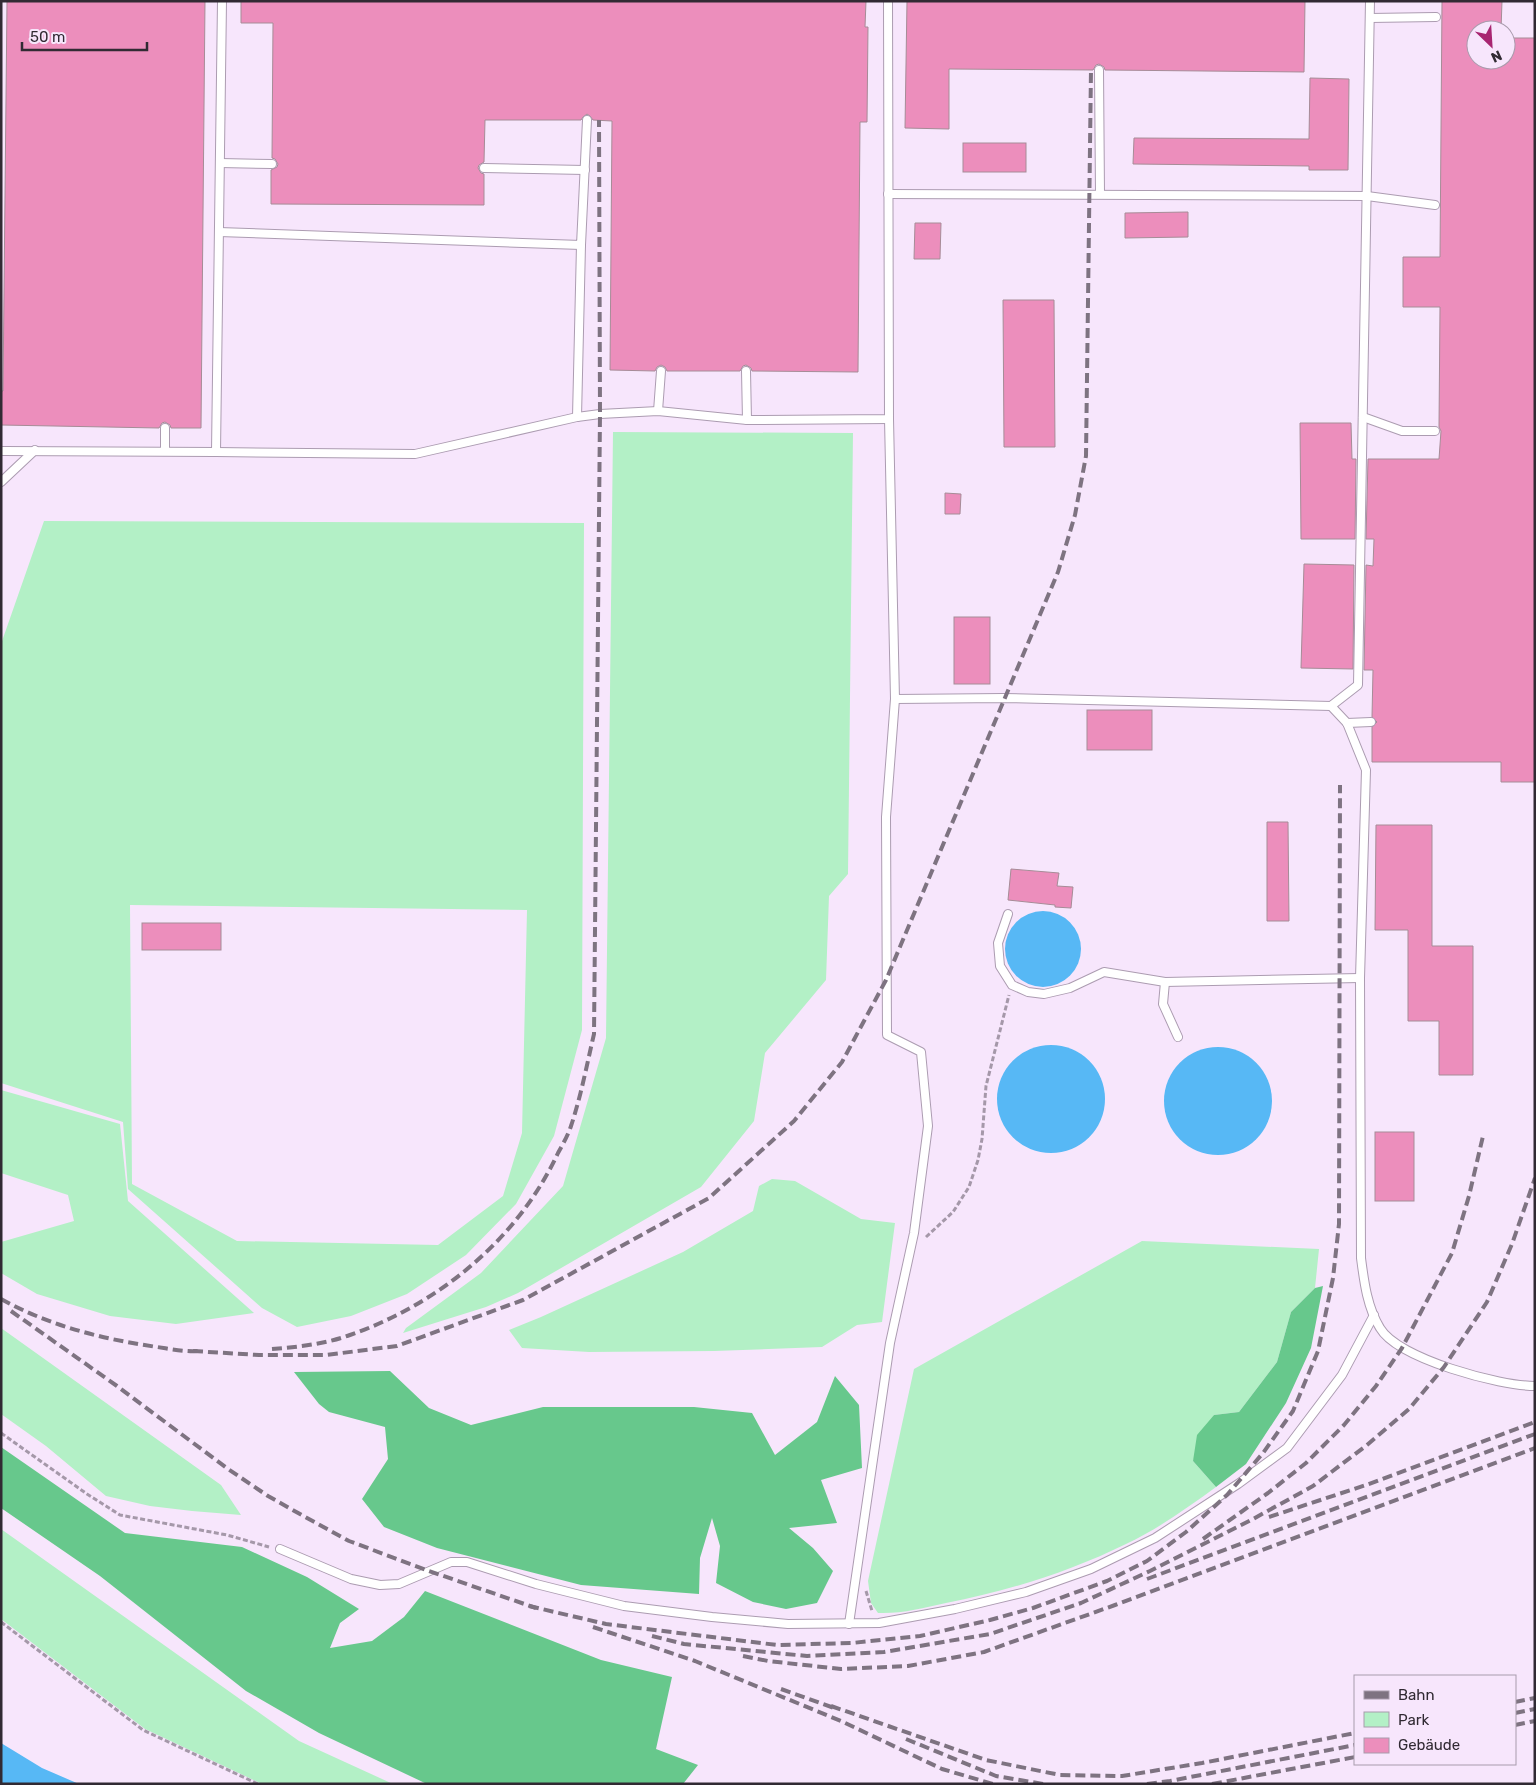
<svg xmlns="http://www.w3.org/2000/svg" width="1536" height="1785" font-family="Rubik,sans-serif">
<rect width="100%" height="100%" fill="#f7e6fc"/>
<g fill="#b3f0c6" fill-rule="evenodd">
<path d="M613,432L853,433L848,874L829,896L826,980L765,1053L754,1121L701,1187L518,1293L486,1307L403,1333L406,1328L481,1273L563,1186L606,1038Z"/>
<path d="M44,521L584,523L582,1030L554,1136L516,1204L466,1255L407,1294L351,1316L297,1327L262,1308L128,1189L123,1122L1,1083V644ZM130,905L527,910L522,1133L503,1196L438,1245L237,1241L132,1184Z"/>
<path d="M1,1090L120,1124L128,1201L254,1313L176,1324L110,1316L37,1294L1,1273V1242L74,1221L68,1195L1,1173Z"/>
<path d="M772,1179L795,1181L861,1219L895,1223L882,1322L857,1325L822,1347L714,1351L589,1352L522,1348L509,1330L541,1317L683,1252L753,1211L759,1186Z"/>
<path d="M1142,1241L1319,1249L1315,1288L1291,1312L1277,1362L1239,1412L1214,1415L1193,1461L1216,1487C1187,1508 1158,1529 1126,1544C1069,1572 1008,1591 946,1603C923,1608 901,1614 878,1613L871,1603L868,1581L914,1369Z"/>
<path d="M1,1328L221,1485L241,1515L192,1511L150,1506L106,1496L46,1446L1,1414Z"/>
<path d="M1,1529L299,1741L393,1784H262L145,1729L1,1619Z"/>
</g>
<g fill="#67c88c">
<path d="M1323,1286L1311,1348L1286,1403L1246,1464L1216,1487L1193,1461L1197,1435L1214,1415L1239,1412L1277,1362L1291,1312L1315,1288Z"/>
<path d="M390,1371L429,1408L471,1425L543,1407H694L752,1413L775,1455L817,1422L835,1376L859,1405L862,1468L821,1480L837,1523L789,1528L813,1548L833,1571L817,1603L786,1609L753,1602L716,1583L720,1546L712,1518L700,1558L699,1594L581,1585L437,1548L384,1527L362,1499L388,1459L385,1427L329,1412L319,1404L294,1372Z"/>
<path d="M1,1447L125,1533L242,1547L307,1577L359,1609L340,1623L330,1648L372,1641L404,1617L425,1591L601,1660L672,1677L656,1749L698,1765L683,1784H427L319,1733L246,1691L100,1576L1,1508Z"/>
</g>
<g fill="#57b8f5">
<circle cx="1043" cy="949" r="38"/>
<circle cx="1051" cy="1099" r="54"/>
<circle cx="1218" cy="1101" r="54"/>
<path d="M1,1743L42,1768L79,1784H1Z"/>
</g>
<g fill="#ec8ebc" stroke="#a68c97">
<path d="M7,1H205L201,428H171L170,425L165,422L162,423L159,428L1,425V391H3Z"/>
<path d="M241,1H866L865,27H868L867,122H860L858,372L752,371L751,368L746,365L743,366L740,371H667L665,367L661,365L657,367L655,371L610,370L612,121L593,120L590,116L587,114L583,117L581,120H485L484,162L479,165L478,168L481,173L484,174V205L271,204V170L277,167L278,164L275,159L272,158L273,23H241Z"/>
<path d="M907,1H1305L1304,72L1105,70L1104,67L1099,64L1096,65L1093,70L949,69V129L905,128Z"/>
<path d="M1442,1H1502L1501,30H1476V60H1509V38H1535V782H1501V762H1372V727L1377,722L1372,717L1373,670H1364L1366,565L1373,566L1374,539H1366L1368,459H1439L1441,431L1439,427L1440,307H1403V257H1440Z"/>
<path d="M1310,78L1349,79L1348,170H1309V166L1133,164L1134,138L1309,139Z"/>
<rect x="963" y="143" width="63" height="29"/>
<path d="M1188,212V237L1125,238V213Z"/>
<path d="M915,223H941L940,259H914Z"/>
<path d="M1003,300H1054L1055,447H1004Z"/>
<path d="M1300,423H1351L1352,459H1356L1355,539H1301Z"/>
<path d="M945,493L961,494L960,514H945Z"/>
<path d="M1304,564L1354,565L1353,669L1301,668Z"/>
<rect x="954" y="617" width="36" height="67"/>
<rect x="1087" y="710" width="65" height="40"/>
<path d="M1267,822H1288L1289,921H1267Z"/>
<path d="M1376,825H1432V946H1473V1075H1439V1021H1408V930H1375Z"/>
<path d="M1011,869L1059,873L1057,886L1073,887L1071,908L1055,907V905L1008,900Z"/>
<rect x="142" y="923" width="79" height="27"/>
<rect x="1375" y="1132" width="39" height="69"/>
</g>
<g fill="none" stroke-linecap="round" stroke-linejoin="round">
<defs>
<g id="lane">
<path d="M1370,18L1436,17"/>
<path d="M1099,70L1100,194"/>
<path d="M220,163L272,164"/>
<path d="M484,168L585,170"/>
<path d="M888,194L1367,196L1435,205"/>
<path d="M219,232L581,245L587,120"/>
<path d="M581,245L577,417L600,414L658,411L747,420L889,419L888,1"/>
<path d="M746,371L747,420"/>
<path d="M658,411L661,371"/>
<path d="M1363,417L1402,431H1435"/>
<path d="M889,419L895,699L1004,698L1331,706L1358,685L1370,1"/>
<path d="M165,428V451"/>
<path d="M3,451L216,452L222,1"/>
<path d="M216,452L415,454L577,417"/>
<path d="M1,482L35,450"/>
<path d="M1331,706L1347,723L1366,770L1360,978L1361,1258C1364,1281 1367,1307 1380,1328C1398,1359 1500,1386 1535,1386"/>
<path d="M1347,723L1371,722"/>
<path d="M1008,914L998,943L1000,966L1012,985L1028,992L1044,994L1070,988L1104,972L1165,982L1360,978"/>
<path d="M1165,982L1163,1004L1178,1037"/>
<path d="M280,1549L351,1579L380,1585L399,1584L451,1562H467L536,1584L624,1606L712,1617L788,1624L879,1623L955,1609L1026,1592L1091,1569L1155,1538L1238,1484L1287,1448L1342,1375L1374,1315"/>
<path d="M849,1624L890,1343L914,1233L928,1126L921,1052L887,1035L886,817L895,699"/>
</g>
</defs>
<use href="#lane" stroke="#ac9cb1" stroke-width="10"/>
<g stroke="#a598a9" stroke-width="3" stroke-dasharray="5 2.5" stroke-linecap="butt">
<path d="M926,1237L953,1212L969,1187L978,1160L982,1139L986,1086L1009,995"/>
<path d="M1,1433L87,1494L120,1515L227,1535L269,1547"/>
<path d="M866,1591L872,1611"/>
<path d="M1,1622L143,1730L258,1784"/>
</g>
<use href="#lane" stroke="#fff" stroke-width="8"/>
<g stroke="#7e7381" stroke-width="4" stroke-dasharray="10 5" stroke-linecap="butt">
<path d="M1,1299C50,1326 102,1339 157,1347C171,1349 185,1352 199,1351"/>
<path d="M11,1311L117,1386L228,1469L268,1496L307,1518L349,1541L429,1571L536,1608"/>
<path d="M272,1349C298,1347 325,1344 350,1335C439,1304 518,1239 558,1153C563,1144 568,1135 571,1126C581,1096 587,1064 594,1034L600,414L599,120"/>
<path d="M193,1351L259,1355H326L397,1346L523,1300L709,1198L794,1121L842,1062L886,980L1058,572L1075,515L1086,456L1091,70"/>
<path d="M1269,1517L1366,1485L1535,1422"/>
<path d="M1203,1539L1268,1493L1306,1463L1344,1425L1376,1386L1402,1348L1452,1253L1469,1196L1483,1136"/>
<path d="M1147,1579L1535,1434"/>
<path d="M529,1606L606,1624L777,1645L852,1643L920,1636L990,1620L1033,1608L1107,1581L1147,1561L1186,1532L1227,1495L1263,1453L1293,1411L1318,1351L1333,1278L1339,1224L1340,785"/>
<path d="M593,1627L695,1661L841,1721L942,1769L993,1784"/>
<path d="M652,1636L684,1644L807,1656L884,1652L990,1634L1081,1603L1150,1571L1253,1519L1313,1486L1367,1445L1409,1409L1444,1367L1487,1302L1512,1244L1535,1178"/>
<path d="M743,1656L768,1661L841,1669L908,1666L984,1652L1115,1605L1535,1448"/>
<path d="M781,1689L837,1709"/>
<path d="M1515,1702L1535,1698"/>
<path d="M831,1706L986,1760L1060,1775L1122,1776L1202,1763L1355,1733"/>
<path d="M1515,1713L1535,1709"/>
<path d="M1515,1725L1535,1721"/>
<path d="M906,1739L996,1776L1043,1784"/>
<path d="M1147,1784L1170,1781L1355,1745"/>
<path d="M1212,1784L1355,1757"/>
</g>
</g>
<rect width="1536" height="1785" fill="none" stroke="#312a33" stroke-width="5"/>
<rect x="1354" y="1675" width="162" height="90" fill="#f7e6fc" stroke="#a89bac"/>
<rect x="1364" y="1691" width="25" height="8" fill="#7e7381" stroke="#a89bac"/>
<text x="1398" y="1700" font-size="15" fill="#312a33">Bahn</text>
<rect x="1364" y="1712" width="25" height="15" fill="#b3f0c6" stroke="#a89bac"/>
<text x="1398" y="1725" font-size="15" fill="#312a33">Park</text>
<rect x="1364" y="1738" width="25" height="15" fill="#ec8ebc" stroke="#a89bac"/>
<text x="1398" y="1750" font-size="15" fill="#312a33">Gebäude</text>
<g transform="translate(1491 45) rotate(155)"><circle r="24" fill="#f7e6fc" stroke="#a89bac"/>
<path d="M0-4L9 19L0 12L-9 19Z" fill="#a82571"/>
<text y="-8" font-size="14" font-weight="bold" text-anchor="middle" fill="#312a33">N</text>
</g>
<path d="M22 42v8h125v-8" fill="none" stroke="#312a33" stroke-width="2.5"/>
<text x="30" y="42" font-size="15" fill="#312a33" stroke="#f7e6fc" stroke-width="4" paint-order="stroke">50 m</text>
</svg>
